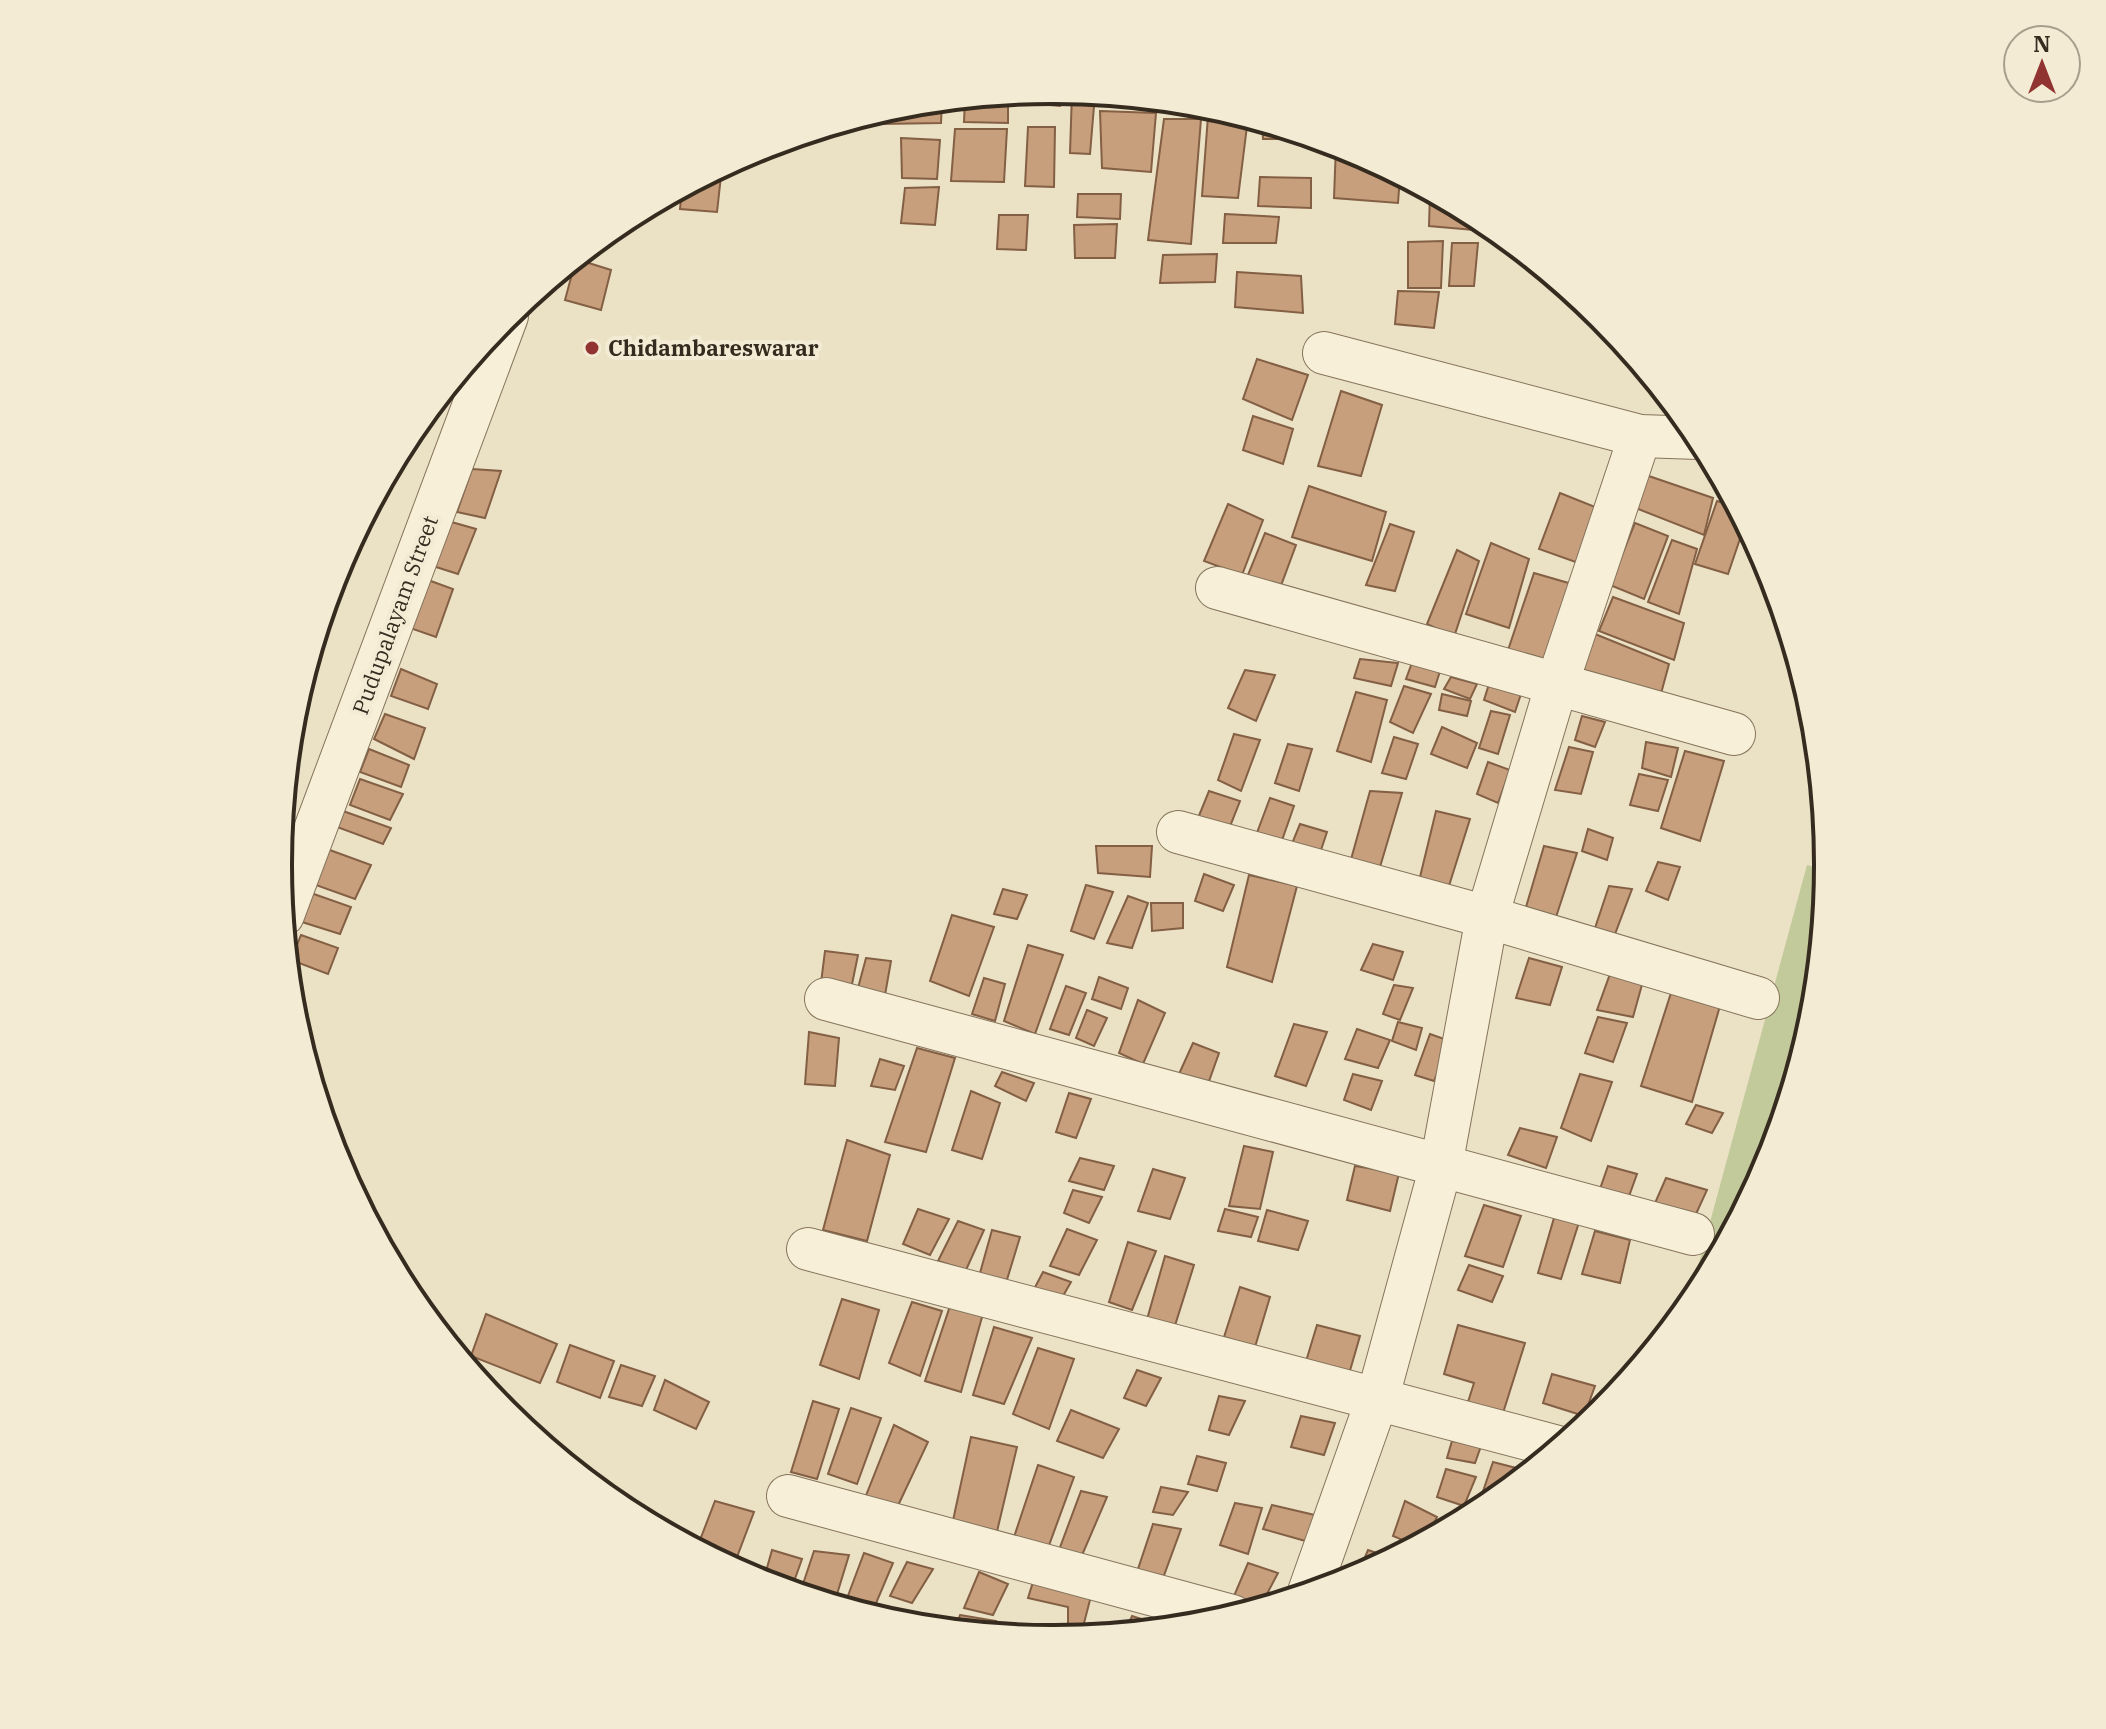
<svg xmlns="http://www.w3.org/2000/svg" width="2106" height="1729" font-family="'IBM Plex Serif',serif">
<rect width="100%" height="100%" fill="#ebe1c5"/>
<path fill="#c2c99a" d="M1807,865L1827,870L1813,1016L1768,1161L1687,1307Z"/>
<g fill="#c79f7d" stroke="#835f44" stroke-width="2">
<path d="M1061,91L1060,106L1025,103V93Z"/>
<path d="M1072,92L1095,94L1090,154L1070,153Z"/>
<path d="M1008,94V123L964,122L965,99Z"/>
<path d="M942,101L941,123L880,124L881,111L902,105Z"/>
<path d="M1100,111L1156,113L1151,172L1102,168Z"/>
<path d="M1208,116L1248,118L1238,198L1202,196Z"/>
<path d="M1164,119H1201L1191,244L1148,240Z"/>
<path d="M1262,123L1305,135L1304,139H1263Z"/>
<path d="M1028,127H1055L1054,187L1025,186Z"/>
<path d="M955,129H1007L1004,182L951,181Z"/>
<path d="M821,130L820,140L788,139Z"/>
<path d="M901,138L940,140L937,179L902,178Z"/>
<path d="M1336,145L1400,176L1398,203L1334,198Z"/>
<path d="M722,167L717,212L680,209L682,189Z"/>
<path d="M1260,177L1311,178V208L1258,206Z"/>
<path d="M939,187L935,225L901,223L905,188Z"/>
<path d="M1430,192L1484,221L1485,231L1429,226Z"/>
<path d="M1078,194H1121L1120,219L1077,217Z"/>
<path d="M1225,214L1279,217L1276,243H1223Z"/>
<path d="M999,215H1028L1026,250L997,249Z"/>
<path d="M1117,224L1115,258H1075L1074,225Z"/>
<path d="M1443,241L1441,288H1408V242Z"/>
<path d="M1452,243H1478L1474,286H1449Z"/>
<path d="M1217,254L1215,282L1160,283L1163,255Z"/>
<path d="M576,259L611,270L601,310L565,300Z"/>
<path d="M1237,272L1301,276L1303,313L1235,307Z"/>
<path d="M1398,291L1439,292L1434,328L1395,324Z"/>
<path d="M1257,359L1308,375L1292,420L1243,399Z"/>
<path d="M1341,391L1382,405L1361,476L1318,466Z"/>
<path d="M1253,416L1293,429L1283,464L1243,450Z"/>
<path d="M472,469L501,471L485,518L457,512Z"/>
<path d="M1640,473L1713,498L1704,535L1628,505Z"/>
<path d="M1309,486L1386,512L1372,561L1292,537Z"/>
<path d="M1560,493L1605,511L1584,565L1539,549Z"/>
<path d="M1717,501L1736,507L1745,524L1728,574L1695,564Z"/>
<path d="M1228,504L1263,520L1242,575L1204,561Z"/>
<path d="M448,521L476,529L458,574L433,566Z"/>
<path d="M1635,523L1668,536L1644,599L1610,585Z"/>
<path d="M1390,524L1414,532L1395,591L1366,585Z"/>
<path d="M1265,533L1296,545L1279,591L1246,580Z"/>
<path d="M1672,540L1697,549L1679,614L1648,602Z"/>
<path d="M1491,543L1529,559L1509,628L1466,614Z"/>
<path d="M1457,550L1479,561L1454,637L1427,624Z"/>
<path d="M1534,573L1572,584L1544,664L1507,653Z"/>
<path d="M428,580L453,589L436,637L410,628Z"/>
<path d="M1613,597L1684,623L1674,660L1599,631Z"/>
<path d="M1595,634L1669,664L1659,701L1580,672Z"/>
<path d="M1360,659L1398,663L1391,686L1354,678Z"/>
<path d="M1413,660L1441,668L1435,687L1406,679Z"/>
<path d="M401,669L437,684L428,709L391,696Z"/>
<path d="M1245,670L1275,675L1256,721L1228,708Z"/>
<path d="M1451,677L1477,684L1470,699L1444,689Z"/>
<path d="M1489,684L1521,694L1515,712L1484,700Z"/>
<path d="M1404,686L1431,694L1413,733L1390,722Z"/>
<path d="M1356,692L1387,700L1371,762L1337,751Z"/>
<path d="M1442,694L1471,701L1467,716L1439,710Z"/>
<path d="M1491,711L1510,715L1498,754L1479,748Z"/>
<path d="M385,714L425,728L414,759L374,739Z"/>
<path d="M1582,716L1605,722L1595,747L1575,740Z"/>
<path d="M1442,727L1477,743L1467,768L1431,754Z"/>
<path d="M1234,734L1260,740L1241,791L1218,780Z"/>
<path d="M1394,737L1418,744L1406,779L1382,773Z"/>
<path d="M1646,742L1678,748L1671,777L1642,768Z"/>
<path d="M1288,744L1312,749L1299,791L1275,783Z"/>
<path d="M1569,747L1593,752L1581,794L1555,790Z"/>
<path d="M369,749L409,765L401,787L360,772Z"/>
<path d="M1685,751L1724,761L1700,841L1661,828Z"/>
<path d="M1488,762L1510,770L1498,803L1477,794Z"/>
<path d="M1639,774L1668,780L1658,811L1630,805Z"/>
<path d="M360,779L403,794L390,820L350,805Z"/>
<path d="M1209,791L1240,801L1227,834L1196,823Z"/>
<path d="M1370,791L1402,793L1380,867L1350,863Z"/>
<path d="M1270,798L1294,806L1280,846L1255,838Z"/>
<path d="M343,811L391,828L383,844L337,827Z"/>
<path d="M1436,811L1470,819L1448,889L1420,877Z"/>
<path d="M1300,824L1327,832L1320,853L1291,846Z"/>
<path d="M1588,829L1613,838L1607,860L1582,851Z"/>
<path d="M1096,846H1152L1150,877L1098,873Z"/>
<path d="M1544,846L1577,853L1556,917L1526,907Z"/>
<path d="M327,849L371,865L355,899L313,884Z"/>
<path d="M1658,862L1680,867L1668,900L1646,891Z"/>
<path d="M1204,874L1234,885L1223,911L1195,901Z"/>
<path d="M1249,875L1297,886L1272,982L1227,967Z"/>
<path d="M1086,885L1113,892L1094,939L1071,931Z"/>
<path d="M1609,886L1632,889L1615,934L1595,928Z"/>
<path d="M1003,889L1027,895L1017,919L994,914Z"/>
<path d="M311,893L351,907L340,934L302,922Z"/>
<path d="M1128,896L1148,903L1132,948L1107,943Z"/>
<path d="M1151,903H1183V928L1152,931Z"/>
<path d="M952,915L994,927L969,996L930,981Z"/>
<path d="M301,935L338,948L328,974L291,960Z"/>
<path d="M1373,944L1403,952L1393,980L1361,970Z"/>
<path d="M1028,945L1063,955L1035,1034L1004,1021Z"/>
<path d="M825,951L858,955L851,989L821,983Z"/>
<path d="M866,958L891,961L885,995L858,988Z"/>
<path d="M1529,958L1562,967L1550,1005L1516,998Z"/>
<path d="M1610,974L1643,981L1633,1017L1597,1010Z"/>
<path d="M1099,977L1128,988L1121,1009L1092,999Z"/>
<path d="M984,978L1005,984L995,1021L972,1014Z"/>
<path d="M1394,985L1413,988L1400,1020L1383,1014Z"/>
<path d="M1066,986L1086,993L1069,1035L1050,1029Z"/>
<path d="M1671,993L1720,1006L1692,1102L1641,1086Z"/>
<path d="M1138,1000L1165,1013L1143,1064L1119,1053Z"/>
<path d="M1087,1010L1107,1018L1094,1046L1076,1038Z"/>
<path d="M1598,1017L1627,1023L1613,1062L1585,1053Z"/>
<path d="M1398,1022L1422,1028L1416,1050L1392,1041Z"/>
<path d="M1294,1024L1327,1032L1306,1086L1275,1076Z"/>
<path d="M1357,1029L1390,1040L1378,1068L1345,1059Z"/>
<path d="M809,1032L839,1038L835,1086L805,1084Z"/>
<path d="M1430,1034L1450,1041L1434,1081L1415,1075Z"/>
<path d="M1193,1043L1219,1053L1208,1084L1179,1074Z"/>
<path d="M917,1048L955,1058L926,1152L885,1142Z"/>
<path d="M880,1059L904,1066L895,1090L871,1086Z"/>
<path d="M1002,1072L1034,1083L1026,1101L995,1086Z"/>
<path d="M1353,1074L1382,1081L1371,1110L1344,1100Z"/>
<path d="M1580,1074L1612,1082L1591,1141L1561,1128Z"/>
<path d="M971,1091L1000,1103L982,1159L952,1150Z"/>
<path d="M1069,1093L1091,1099L1076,1138L1056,1132Z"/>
<path d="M1696,1105L1723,1113L1712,1133L1686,1124Z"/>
<path d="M1520,1128L1557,1137L1546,1168L1508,1155Z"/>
<path d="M847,1140L890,1155L867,1241L823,1230Z"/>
<path d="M1244,1146L1273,1152L1260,1209L1229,1206Z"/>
<path d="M1080,1158L1114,1166L1104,1190L1069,1181Z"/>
<path d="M1355,1166L1399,1173L1390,1211L1347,1200Z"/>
<path d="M1608,1166L1637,1174L1628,1199L1600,1189Z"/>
<path d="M1153,1169L1185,1178L1170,1219L1138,1211Z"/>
<path d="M1666,1178L1707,1190L1696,1214L1655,1203Z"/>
<path d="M1073,1190L1102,1197L1089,1223L1064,1213Z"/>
<path d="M1484,1205L1521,1216L1503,1267L1465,1256Z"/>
<path d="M918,1209L949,1219L930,1255L903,1244Z"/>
<path d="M1225,1209L1258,1217L1251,1237L1218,1231Z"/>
<path d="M1267,1210L1308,1221L1298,1250L1258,1241Z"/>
<path d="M1556,1211L1581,1216L1561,1279L1538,1273Z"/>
<path d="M958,1221L984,1230L966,1270L938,1261Z"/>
<path d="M1067,1229L1097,1240L1079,1275L1050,1266Z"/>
<path d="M992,1230L1020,1237L1006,1283L980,1273Z"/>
<path d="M1595,1231L1630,1240L1620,1283L1582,1274Z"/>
<path d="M1128,1242L1156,1251L1132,1310L1109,1302Z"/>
<path d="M1165,1256L1194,1265L1172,1335L1146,1323Z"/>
<path d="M1469,1265L1503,1276L1492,1302L1458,1290Z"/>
<path d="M1043,1272L1071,1282L1059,1303L1032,1293Z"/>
<path d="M1240,1287L1270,1297L1255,1347L1224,1337Z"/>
<path d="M842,1299L879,1310L859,1379L820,1365Z"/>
<path d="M912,1302L942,1311L920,1376L889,1363Z"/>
<path d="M951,1303L984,1310L961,1392L925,1381Z"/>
<path d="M486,1314L557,1344L540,1383L471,1356Z"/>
<path d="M1317,1325L1360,1336L1347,1381L1304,1368Z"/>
<path d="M1458,1325L1525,1343L1503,1413L1468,1402L1474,1383L1444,1374Z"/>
<path d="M994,1327L1032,1338L1004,1404L973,1395Z"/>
<path d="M570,1345L614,1361L600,1398L557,1382Z"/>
<path d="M1038,1348L1074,1359L1049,1429L1013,1414Z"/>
<path d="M621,1365L655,1376L642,1406L609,1397Z"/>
<path d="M1137,1370L1161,1378L1146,1406L1124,1398Z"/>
<path d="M1552,1374L1595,1386L1584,1416L1543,1403Z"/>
<path d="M665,1380L709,1402L696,1429L654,1410Z"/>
<path d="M1219,1396L1245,1401L1229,1435L1209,1430Z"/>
<path d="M813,1401L839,1409L817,1479L791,1472Z"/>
<path d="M851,1408L881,1418L857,1484L828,1474Z"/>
<path d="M1071,1410L1119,1429L1103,1458L1057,1441Z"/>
<path d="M1301,1416L1335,1423L1324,1455L1291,1447Z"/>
<path d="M894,1425L928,1442L894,1514L865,1498Z"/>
<path d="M971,1437L1017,1447L995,1540L952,1525Z"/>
<path d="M1452,1441L1481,1446L1475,1463L1447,1458Z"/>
<path d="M1197,1456L1226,1463L1217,1491L1188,1484Z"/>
<path d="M1493,1462L1520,1469L1515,1483L1482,1509L1478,1506Z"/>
<path d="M1038,1465L1074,1477L1048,1548L1014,1537Z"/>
<path d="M1446,1469L1476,1477L1464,1506L1437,1497Z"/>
<path d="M1161,1487L1188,1492L1173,1515L1153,1512Z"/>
<path d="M1081,1491L1107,1497L1080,1560L1056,1558Z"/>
<path d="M715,1501L754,1512L737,1557L700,1540Z"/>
<path d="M1405,1501L1437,1517L1427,1539L1414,1545L1393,1536Z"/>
<path d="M1235,1503L1262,1508L1248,1554L1220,1545Z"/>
<path d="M1272,1505L1319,1516L1309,1542L1263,1529Z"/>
<path d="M1153,1524L1181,1529L1163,1578L1137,1572Z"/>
<path d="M772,1550L802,1559L791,1590L763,1582Z"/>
<path d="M1368,1550L1391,1558L1357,1576Z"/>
<path d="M814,1551L849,1555L834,1604L800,1593Z"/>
<path d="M864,1553L893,1563L874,1608L846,1601Z"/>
<path d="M907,1562L933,1569L912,1603L890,1596Z"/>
<path d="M1248,1563L1278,1573L1260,1607L1234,1596Z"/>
<path d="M979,1572L1008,1584L993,1615L964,1608Z"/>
<path d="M1033,1582L1091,1596L1082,1631L1068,1626V1607L1028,1598Z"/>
<path d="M887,1606L910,1614L906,1625L880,1618Z"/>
<path d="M960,1615L996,1621L992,1633L955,1629Z"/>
<path d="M1132,1616L1166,1627L1125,1632Z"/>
</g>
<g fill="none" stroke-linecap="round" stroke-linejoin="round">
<defs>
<g id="minor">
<path d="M1324,353L1640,436L1699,438"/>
<path d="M1217,588L1734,734"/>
<path d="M1178,832L1487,917L1758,998"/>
<path d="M283,915L507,316"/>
<path d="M826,999L1693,1234"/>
<path d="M808,1249L1558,1447"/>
<path d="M788,1496L1232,1616"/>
<path d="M1309,1592L1377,1400L1441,1166L1487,917L1556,687L1640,436"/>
</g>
</defs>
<use href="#minor" stroke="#85745c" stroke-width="44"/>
<use href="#minor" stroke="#f7efd8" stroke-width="42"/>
</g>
<circle fill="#913330" stroke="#f3ebd4" stroke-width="3" cx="592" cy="348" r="8"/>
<g text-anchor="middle" stroke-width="8" stroke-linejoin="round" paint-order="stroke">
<g font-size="22" font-weight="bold" fill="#362b1f" stroke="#f3ebd4" text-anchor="start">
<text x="608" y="356">Chidambareswarar</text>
</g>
<g font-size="22" fill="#362b1f" stroke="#f3ebd4">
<text transform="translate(395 615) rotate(-70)" y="8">Pudupalayam Street</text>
</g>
</g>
<path d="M0 0H2106V1729H0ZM1052 104H1054A760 760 0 0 1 1814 864V865A760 760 0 0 1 1054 1625H1052A760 760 0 0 1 292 865V864A760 760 0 0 1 1052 104Z" fill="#f3ebd4" fill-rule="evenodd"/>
<path fill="none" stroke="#362b1f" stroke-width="4" d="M1052 104H1054A760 760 0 0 1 1814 864V865A760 760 0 0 1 1054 1625H1052A760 760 0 0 1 292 865V864A760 760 0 0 1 1052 104Z"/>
<g transform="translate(2042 64)"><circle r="38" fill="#f3ebd4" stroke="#a79e8c" stroke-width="2"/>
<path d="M0-6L14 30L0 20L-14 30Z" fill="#913330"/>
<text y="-12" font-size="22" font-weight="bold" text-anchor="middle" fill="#362b1f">N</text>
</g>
</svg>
